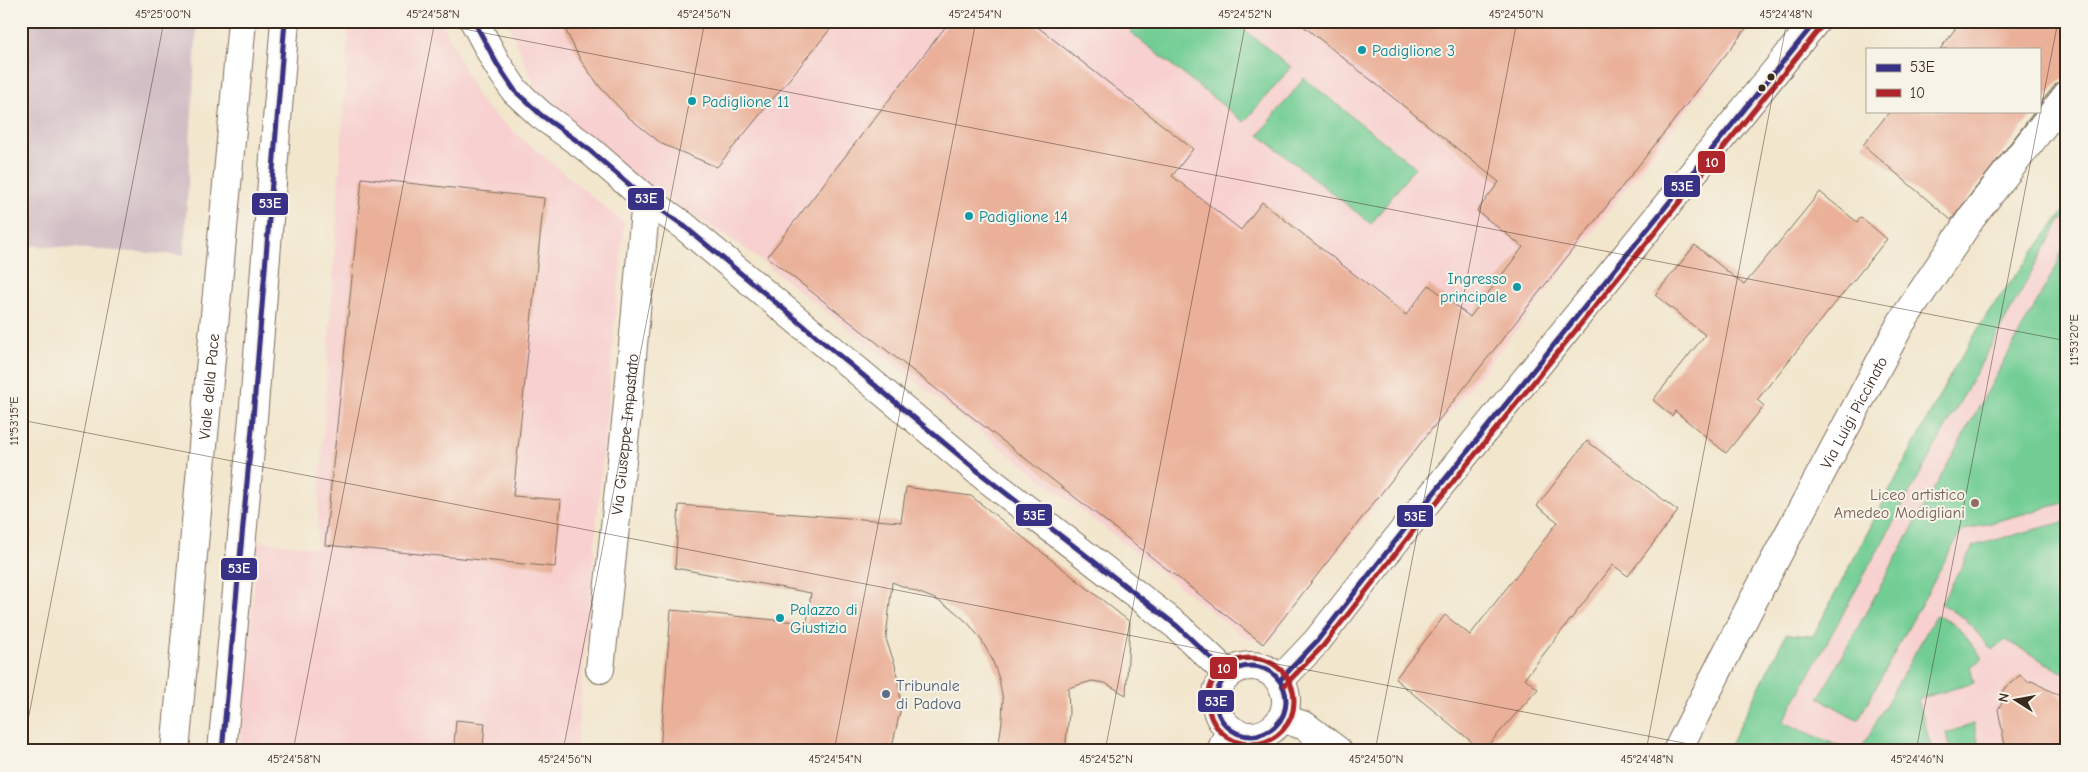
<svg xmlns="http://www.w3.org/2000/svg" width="2088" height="772" font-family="'Comic Neue',sans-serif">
<rect width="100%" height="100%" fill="#f7f3e8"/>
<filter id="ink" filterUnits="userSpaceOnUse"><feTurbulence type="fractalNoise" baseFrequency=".02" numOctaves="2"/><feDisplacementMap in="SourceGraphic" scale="10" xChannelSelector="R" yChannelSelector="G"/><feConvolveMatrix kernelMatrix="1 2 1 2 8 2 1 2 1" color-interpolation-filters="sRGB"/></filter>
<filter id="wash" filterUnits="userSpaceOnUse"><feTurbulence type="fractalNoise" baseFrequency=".0096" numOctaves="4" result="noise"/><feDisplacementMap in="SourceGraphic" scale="20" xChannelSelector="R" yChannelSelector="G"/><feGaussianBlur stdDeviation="1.12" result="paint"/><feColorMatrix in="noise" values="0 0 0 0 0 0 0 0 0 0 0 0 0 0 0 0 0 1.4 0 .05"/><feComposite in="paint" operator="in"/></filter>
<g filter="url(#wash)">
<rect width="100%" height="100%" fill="#f2e6cd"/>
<g fill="#f7d0cf">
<path d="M349,21H441L478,98L495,116L624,223L576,751H240L258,540L316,548Z"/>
<path d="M507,21H1755L1537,304L1320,574L1269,642L1247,639L742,246L587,148L544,107Z"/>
<path d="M2067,207V751H1727L1786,634L1813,636L1952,372L1989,311Z"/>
</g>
<path fill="#d2bec5" d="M21,21H197L184,255L21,245Z"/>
<g fill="#72cd94" stroke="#567c59">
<path d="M1140,21H1233L1291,67L1244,122L1130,32Z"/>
<path d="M1304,78L1415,167L1371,224L1259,135Z"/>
<path d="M2067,207V220L2061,219L1783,722L1850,751H1727L1786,634L1813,636L1952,372L1989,311Z"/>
<path d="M2067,240V502L1961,531L1858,720L1819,698L2057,265L2062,248Z"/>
<path d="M2067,521V675L2006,640L1992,650L1964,618L1941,604L1973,546Z"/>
<path d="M1936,615L1956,625L1983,658L1970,667L1974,683L1918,699L1932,751H1860Z"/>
<path d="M1974,724L1980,751H1951L1946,733Z"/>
</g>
<g id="blocks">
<g fill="#eab099">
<path d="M561,21H837L717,167L662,144L627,116L600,87L581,61Z"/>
<path d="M950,21H1030L1193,149L1172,176L1241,230L1262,202L1406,315L1429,285L1470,317L1523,247L1477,211L1499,182L1297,21H1752L1263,644L767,257Z"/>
<path d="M1961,21H2067V74L2055,85L2039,105V49H1940Z"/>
<path d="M1890,111H2035L1951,220L1863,145Z"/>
<path d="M362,178L544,198L513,496L561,500L555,567L325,545Z"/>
<path d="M1820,192L1857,222L1861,217L1887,239L1757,400L1764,406L1726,453L1675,411L1672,416L1653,400L1705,335L1655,295L1695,245L1744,285Z"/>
<path d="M1587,441L1678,511L1628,576L1613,565L1525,678L1538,689L1483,751L1395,679L1445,615L1470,635L1558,522L1537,506Z"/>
<path d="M906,487L971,496L1130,622L1126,695L1105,683L1092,681L1068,688L1069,713L1065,751H998L1002,721L1003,700L999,679L992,659L982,641L969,624L953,610L935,599L892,582L886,639L895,665L900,693V712L891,751H660L671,610L807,623L811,593L675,568L679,505L901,522Z"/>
<path d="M2020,675L2028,682L2032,681L2067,700V751H2006L1998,709L2003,701L2002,691Z"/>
<path d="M456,720L485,723L483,747L454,744Z"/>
</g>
</g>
</g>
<g filter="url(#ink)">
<use href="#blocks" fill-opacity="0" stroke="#7b6c5b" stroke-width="1"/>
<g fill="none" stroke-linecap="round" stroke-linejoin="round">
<defs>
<g id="minor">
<path id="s1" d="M600,669L627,413L646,199"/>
<path d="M1282,718L1305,726L1338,751"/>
<path id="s2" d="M1677,751L1753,601L1901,323L1972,217L2067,95"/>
</g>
<g id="tertiary">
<path d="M474,21L497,64L515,91L541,115L587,148L646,199L684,226L985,477L1177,626L1228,674"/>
<circle cx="1251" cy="701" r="35"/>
<path d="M1280,680L1317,641L1408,525L1816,21"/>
<path id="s3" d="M175,751L242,21"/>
<path d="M222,751L253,418L285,21"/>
<path d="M1221,751L1230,729"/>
</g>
</defs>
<use href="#minor" stroke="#7b6c5b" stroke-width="30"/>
<use href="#tertiary" stroke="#7b6c5b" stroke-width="30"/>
<use href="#minor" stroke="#fff" stroke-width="28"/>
<use href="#tertiary" stroke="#fff" stroke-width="28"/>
<defs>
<g id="bus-1">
<path d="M474,21L497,64L515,91L541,115L587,148L646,199L684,226L985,477L1177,626L1228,674"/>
<circle cx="1251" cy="701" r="35"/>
<path d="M1280,680L1317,641L1408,525L1816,21"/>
<path d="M222,751L253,418L285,21"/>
</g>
<g id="bus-2">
<circle cx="1251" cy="701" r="43"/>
<path d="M1285,685L1323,646L1414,530L1822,26"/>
</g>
</defs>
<use href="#bus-1" stroke="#f7f3e8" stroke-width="9"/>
<use href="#bus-2" stroke="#f7f3e8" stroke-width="9"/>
<use href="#bus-1" stroke="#393185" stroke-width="5"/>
<use href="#bus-2" stroke="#ae262b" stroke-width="5"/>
</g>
</g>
<path fill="none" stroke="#3b2a1e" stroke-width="1" stroke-opacity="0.45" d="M423,21L2067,341M21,420L1725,751M22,751L164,21M293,751L435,21M563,751L705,21M834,751L976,21M1105,751L1246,21M1375,751L1517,21M1646,751L1787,21M1916,751L2058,21"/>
<g fill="#0f9aa8" stroke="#f7f3e8" stroke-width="2">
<circle cx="1362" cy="50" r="5"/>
<circle cx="692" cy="101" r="5"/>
<circle cx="969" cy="216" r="5"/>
<circle cx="1517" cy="287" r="5"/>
<circle cx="780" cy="618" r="5"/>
</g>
<g fill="#3b2a1e" stroke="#f7f3e8" stroke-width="2">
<circle cx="1771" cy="77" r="4.5"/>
<circle cx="1762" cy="88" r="4.5"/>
</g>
<circle fill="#8d6e63" stroke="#f7f3e8" stroke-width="2" cx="1975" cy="503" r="5"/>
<circle fill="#5c6f8a" stroke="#f7f3e8" stroke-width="2" cx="886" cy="694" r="5"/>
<g text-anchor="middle" stroke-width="4" stroke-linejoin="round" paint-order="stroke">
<g font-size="16" fill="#0d838f" stroke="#f7f3e8" text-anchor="start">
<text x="1372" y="56">Padiglione 3</text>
<text x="702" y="107">Padiglione 11</text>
<text x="979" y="222">Padiglione 14</text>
<text x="1507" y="284" text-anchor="end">Ingresso<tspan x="1507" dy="18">principale</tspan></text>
<text x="790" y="615">Palazzo di<tspan x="790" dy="18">Giustizia</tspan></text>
</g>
<g font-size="16" fill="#3b2a1e" stroke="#f7f3e8">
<text dy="6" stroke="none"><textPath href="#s3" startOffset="366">Viale della Pace</textPath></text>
<text dy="6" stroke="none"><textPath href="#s2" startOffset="382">Via Luigi Piccinato</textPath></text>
<text dy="6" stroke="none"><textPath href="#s1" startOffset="236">Via Giuseppe Impastato</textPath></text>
</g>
<g font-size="16" fill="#785e54" stroke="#f7f3e8" text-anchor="end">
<text x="1965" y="500">Liceo artistico<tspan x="1965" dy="18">Amedeo Modigliani</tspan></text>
</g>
<g font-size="16" fill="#4e5e75" stroke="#f7f3e8" text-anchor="start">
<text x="896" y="691">Tribunale<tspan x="896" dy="18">di Padova</tspan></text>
</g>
</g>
<g stroke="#f7f3e8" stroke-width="2">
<rect x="1697" y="150" width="29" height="24" rx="5" fill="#ae262b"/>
<rect x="1663" y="174" width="38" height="24" rx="5" fill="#393185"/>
<rect x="627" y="187" width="38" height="24" rx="5" fill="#393185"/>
<rect x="251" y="192" width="38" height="24" rx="5" fill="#393185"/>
<rect x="1015" y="503" width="38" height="24" rx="5" fill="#393185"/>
<rect x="1396" y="504" width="38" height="24" rx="5" fill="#393185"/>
<rect x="220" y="557" width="38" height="24" rx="5" fill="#393185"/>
<rect x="1209" y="656" width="29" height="24" rx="5" fill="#ae262b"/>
<rect x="1197" y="689" width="38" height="24" rx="5" fill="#393185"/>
</g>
<g font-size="14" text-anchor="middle" font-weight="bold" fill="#fff">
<text x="1712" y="167">10</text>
<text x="1682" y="191">53E</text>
<text x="646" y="203">53E</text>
<text x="270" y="208">53E</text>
<text x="1034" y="520">53E</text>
<text x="1415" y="521">53E</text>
<text x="239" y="573">53E</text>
<text x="1224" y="673">10</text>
<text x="1216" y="706">53E</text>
</g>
<rect width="2088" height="772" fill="none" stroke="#f7f3e8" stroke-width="55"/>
<rect x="1866" y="48" width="175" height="65" fill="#f7f3e8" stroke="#aca397"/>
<rect x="1876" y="64" width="25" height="8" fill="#393185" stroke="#aca397"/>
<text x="1910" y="72" font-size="15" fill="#3b2a1e">53E</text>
<rect x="1876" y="89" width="25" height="8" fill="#ae262b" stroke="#aca397"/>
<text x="1910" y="98" font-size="15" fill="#3b2a1e">10</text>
<g transform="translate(2016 700) rotate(281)" stroke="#f7f3e8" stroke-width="4" paint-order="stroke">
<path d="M0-4L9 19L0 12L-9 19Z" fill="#3b2a1e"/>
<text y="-8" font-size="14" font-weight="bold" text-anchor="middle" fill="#3b2a1e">N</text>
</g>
<rect x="28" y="28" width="2032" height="716" fill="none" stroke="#3b2a1e" stroke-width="2"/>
<g font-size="12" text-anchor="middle" fill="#3b2a1e">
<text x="163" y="18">45°25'00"N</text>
<text x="433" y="18">45°24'58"N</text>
<text x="704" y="18">45°24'56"N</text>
<text x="975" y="18">45°24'54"N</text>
<text x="1245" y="18">45°24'52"N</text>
<text x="1516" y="18">45°24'50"N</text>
<text x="1786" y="18">45°24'48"N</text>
<text transform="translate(2074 340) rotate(-90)" y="4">11°53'20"E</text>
<text transform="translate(14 421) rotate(-90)" y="4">11°53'15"E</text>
<text x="294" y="763">45°24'58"N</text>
<text x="565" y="763">45°24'56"N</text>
<text x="835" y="763">45°24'54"N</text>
<text x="1106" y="763">45°24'52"N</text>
<text x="1376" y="763">45°24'50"N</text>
<text x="1647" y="763">45°24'48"N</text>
<text x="1917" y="763">45°24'46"N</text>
</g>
</svg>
